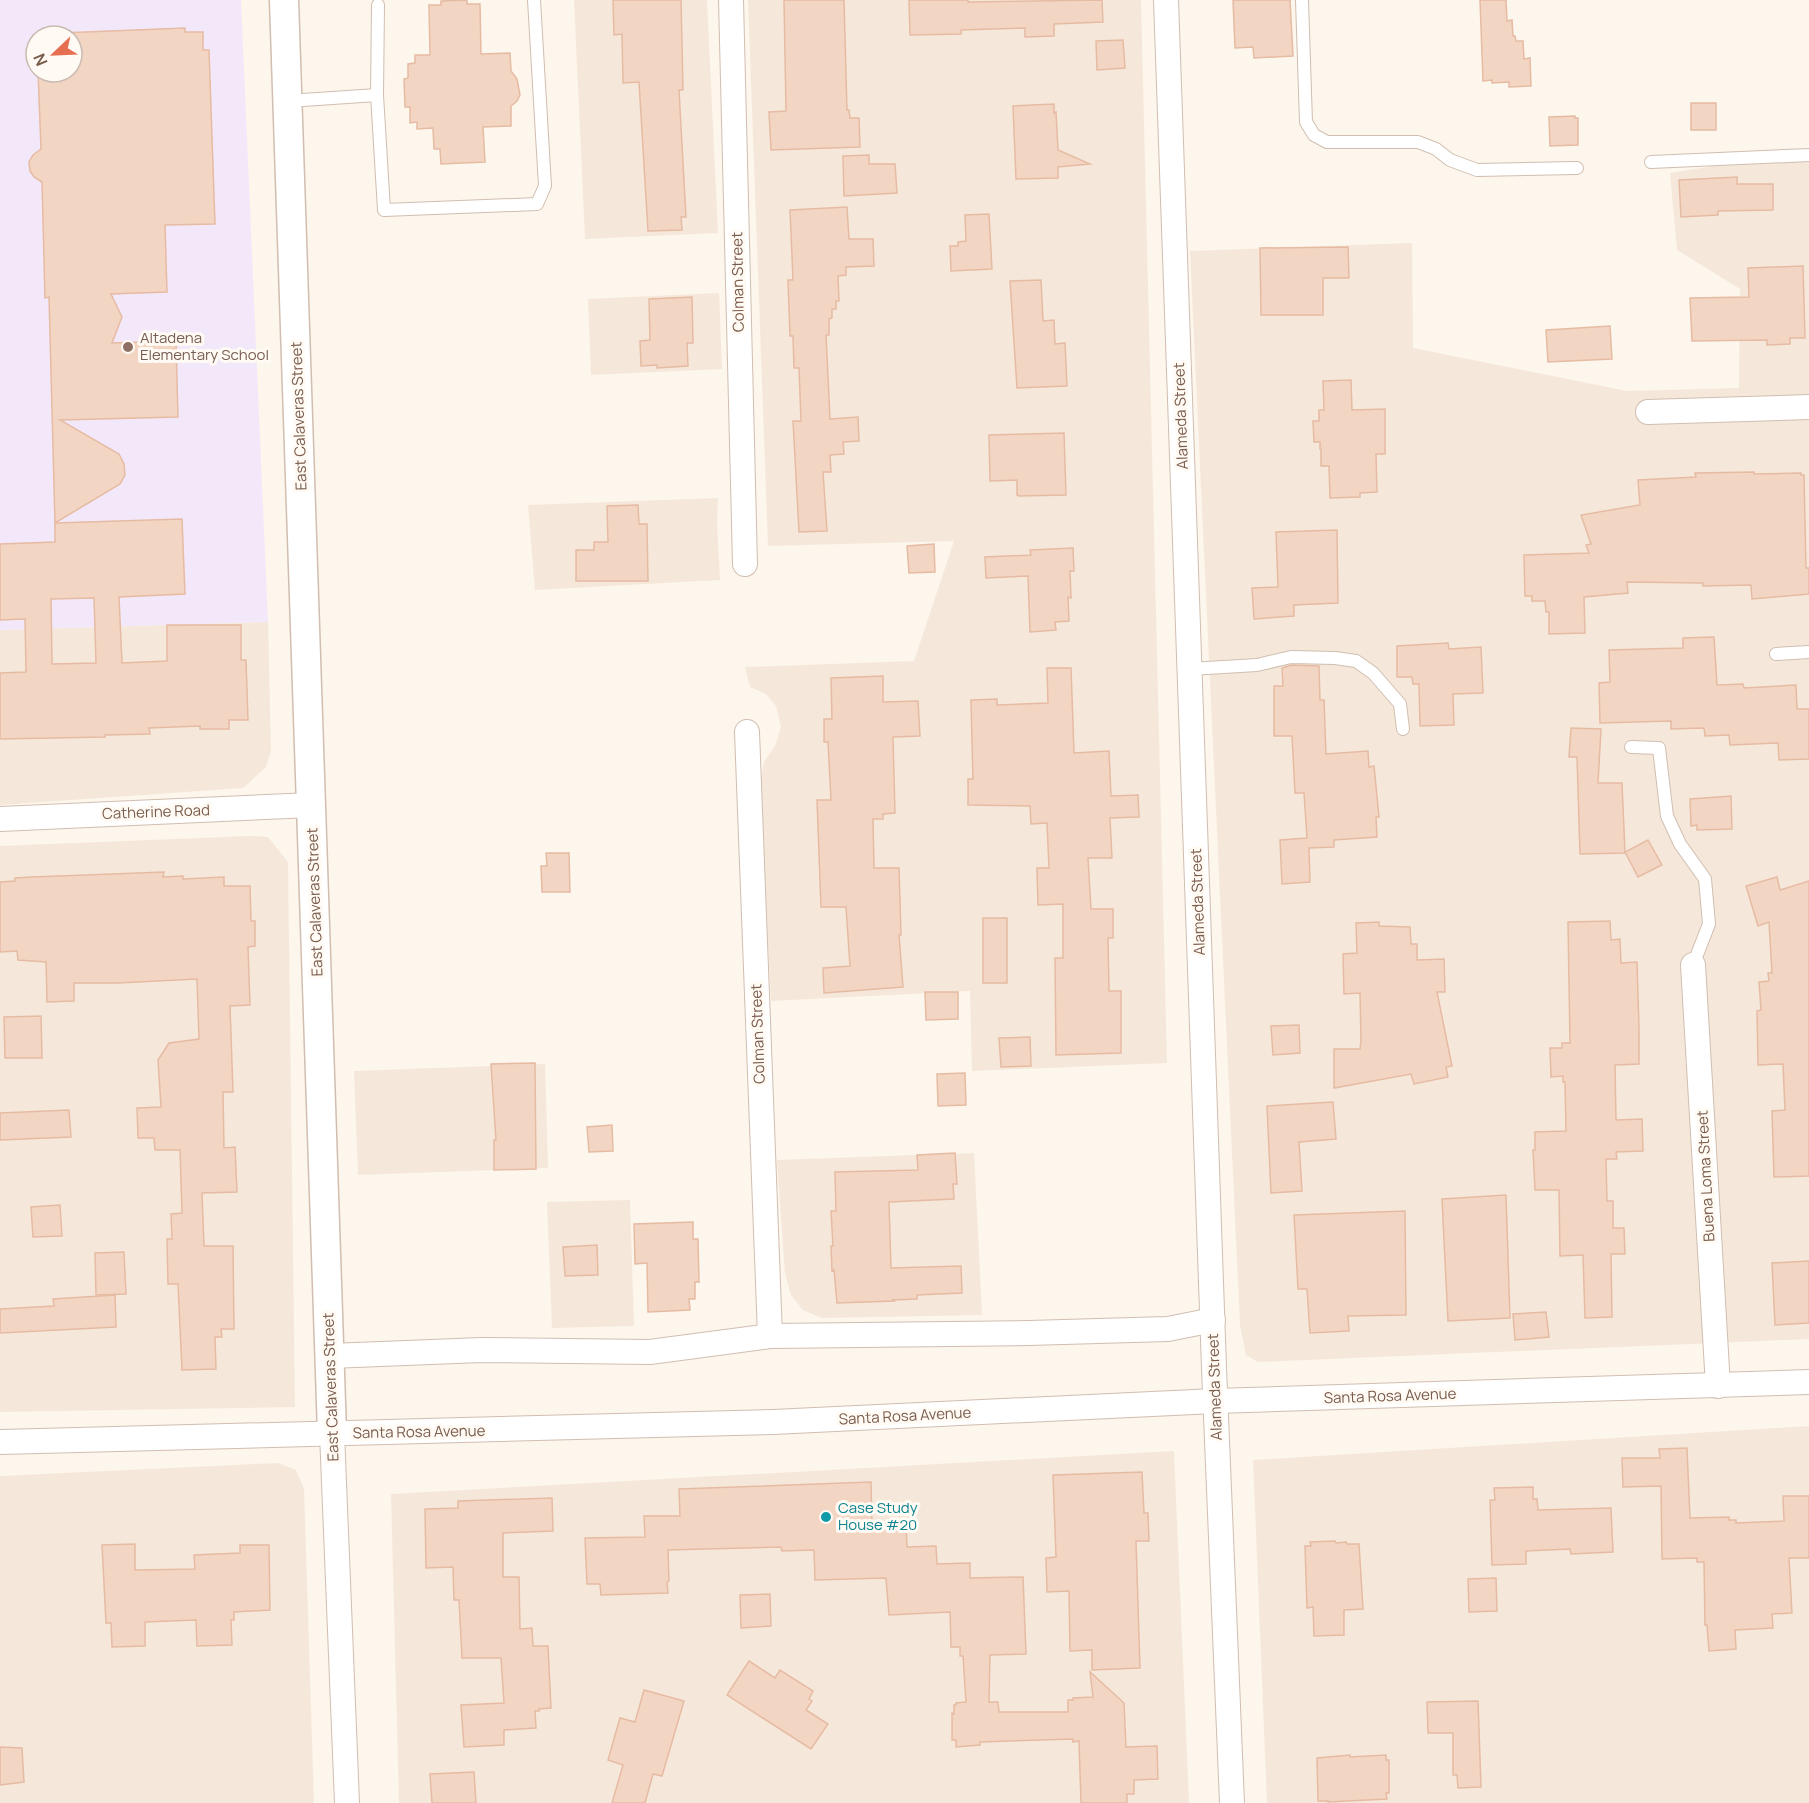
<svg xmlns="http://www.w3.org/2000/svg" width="1809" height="1803" font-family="Manrope,sans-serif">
<rect width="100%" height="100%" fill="#fdf6ec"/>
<g fill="#f5e8da">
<path d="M574,0H707L718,233L585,239Z"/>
<path d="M748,0H1141L1167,1063L972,1071L970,991L771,1001L760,784L764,762L775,746L781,727L776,706L766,694L750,687L745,667L914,661L954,541L768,546Z"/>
<path d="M1809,151V1339L1258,1362L1246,1355L1240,1325L1190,251L1412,243L1413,348L1627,391L1739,388L1740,289L1677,250L1670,173Z"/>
<path d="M719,293L722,369L591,375L588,299Z"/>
<path d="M718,498L717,522L720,580L535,590L528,505Z"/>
<path d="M268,622L271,751L266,767L243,788L0,805V630Z"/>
<path d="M250,836L268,837L288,862L295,1407L0,1412V846Z"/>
<path d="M545,1064L548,1168L358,1175L354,1071Z"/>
<path d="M974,1153L982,1315L822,1318L803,1310L791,1295L785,1274L777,1160Z"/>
<path d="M630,1200L634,1326L552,1328L547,1202Z"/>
<path d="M1809,1426V1803H1267L1253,1460Z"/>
<path d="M1174,1451L1189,1803H399L391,1494Z"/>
<path d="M278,1463L296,1470L304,1488L314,1803H0V1476Z"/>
</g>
<path fill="#f3e8fa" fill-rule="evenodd" d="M0,0H241L268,622L0,630ZM36,36H72V72H36Z"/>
<g fill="#f3d5c3" stroke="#e6bba3" stroke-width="1.5" fill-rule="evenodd">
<path d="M467,0V4H480L481,54L510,53L511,71L517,79L520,95L517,101L511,106V126L483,127L485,162L441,164L440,149H434L433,128L417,129V122L410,123V107H405L404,79L408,78V64L415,63V55H430L429,5H441V1Z"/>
<path d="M613,0H681L683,90H679L686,217H681L682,230L648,231L639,82L623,83L622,34L614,35Z"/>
<path d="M784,0H844L847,110H849L850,118H859L860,147L771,150L769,112L786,111Z"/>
<path d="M909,0H968V2L1102,0L1103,22L1054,24V36L1025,37V28L961,30V34L910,35Z"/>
<path d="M1233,0H1290L1293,56L1254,58L1253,47L1235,48Z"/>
<path d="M1480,0H1506L1507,21L1512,20L1513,36H1515L1516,41H1523L1524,59L1530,58L1531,86L1509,87V82L1492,83V80L1483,81Z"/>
<path d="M185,28V32H203V50H209L215,224L165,225L167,292L111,294L122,317L112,343L176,341L178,417L60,420L119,454L124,464L125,475L120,484L55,523L49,297L45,298L42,182L34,177L30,171L29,162L33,155L41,149L38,72H72V36H36V34Z"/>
<path d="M1123,40L1125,68L1097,70L1096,41Z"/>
<rect x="1691" y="103" width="25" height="27"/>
<path d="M1054,104V113L1056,112L1058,150L1090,164L1058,167V178L1016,179L1013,106Z"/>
<path d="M1575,116V118H1578V145L1550,146L1549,117Z"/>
<path d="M869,155V164H895L897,193L844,196L843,156Z"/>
<path d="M1737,177V184H1773V210L1718,211V215L1681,217L1679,180Z"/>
<path d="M847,207L849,239H873L874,266L846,267V275L838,276L839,301H836V309H832V318L829,319V335H826L830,419L858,417L859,441L843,442L844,454L830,455L831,472H823L827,531L799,532L793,421H801L799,368H794L793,336H790L788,280H793L790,210Z"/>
<path d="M989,214L992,269L951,271L950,246H958V242L966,241L965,215Z"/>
<path d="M1348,247L1349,278H1323V315H1261L1260,248Z"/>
<path d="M1803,266L1805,338H1790V344L1767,345V340L1692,341L1690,298L1749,297L1748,268Z"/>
<path d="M1041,280L1043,321L1054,320L1055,344L1065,343L1067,386L1017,388L1010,281Z"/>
<path d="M692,297L693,343H687L688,366L657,368V365L641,366L640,341L650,340L649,299Z"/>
<path d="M1610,326L1612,359L1548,362L1546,330Z"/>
<path d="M1351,380L1352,410L1385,409V454H1376L1377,492L1360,493V497L1330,498L1329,466H1321V449H1320V442H1314L1313,421H1319V410H1324L1323,381Z"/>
<path d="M1064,433L1066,495L1019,496L1017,495V480L990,481L989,435Z"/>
<path d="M1754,472V474L1801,473V475H1804L1806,568H1809V594L1752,599L1751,585L1703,586V583L1627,582L1628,593L1584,597L1585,633L1549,634V612H1546L1545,601H1532V596H1525L1524,555L1589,553L1586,545L1591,544L1581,515L1640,505L1638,480L1696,477L1695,473Z"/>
<path d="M638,505L639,524H647L648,581H576V550H594V542H608L607,506Z"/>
<path d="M182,519L185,594L119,597L122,663L167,661V625H241V660H246L248,720H229V729H200V726L149,728L150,734L105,735V737L0,739V673L26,672L25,619L0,620V544L55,542V523ZM94,598L96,663L52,664L51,599Z"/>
<path d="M1337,530L1338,603L1294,605V616L1254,619L1252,588L1278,587L1276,532Z"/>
<path d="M934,544L935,572L909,573L907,546Z"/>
<path d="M1073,548L1074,571H1070L1071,598L1068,597L1069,621L1055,622L1056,630L1030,632L1028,576L986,578L985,557L1031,555L1030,550Z"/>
<path d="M1714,637L1717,685L1743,684L1744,688L1796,685L1797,709H1809V759L1779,760L1778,743L1730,745L1729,735L1705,736L1704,728L1671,729V721L1600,723L1599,683L1610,682L1609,650L1683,648V638Z"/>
<path d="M1448,643L1449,649L1481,647L1483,693L1453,694L1454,725L1420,726L1419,684H1413L1412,677H1397V646Z"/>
<path d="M1292,665L1319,666L1320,700H1324L1326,754L1368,751L1369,767L1374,766L1379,817H1376L1377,837L1334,840V847L1309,848L1310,882L1282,884L1280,840L1307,838L1304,793H1295L1292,736H1274V686H1283L1282,668Z"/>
<path d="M1047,668H1071L1074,753L1109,751L1111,796L1138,795L1139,817L1110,818L1112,858H1088L1091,909H1113V938H1108L1109,991H1121V1053L1056,1055L1055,958H1063V904L1038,905L1037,868H1049L1047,823L1031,824L1030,806L968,805V779H973L971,700L997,699V705L1048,703Z"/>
<path d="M883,676V702L918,701L920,736L893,737L895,813L883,814V819H873L874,868H899L901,935H899L903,987L824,993L823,968L850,966L846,907H821L817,800H831L828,742H824V719H832L831,678Z"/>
<path d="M1571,728L1601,729L1598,783H1622L1625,853L1580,854L1577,757H1569Z"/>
<path d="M1731,796L1732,829L1697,830V825L1691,826L1690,799Z"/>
<path d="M1648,840L1662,865L1638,877L1625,852Z"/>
<path d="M546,853H569L570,892H542L541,866H547Z"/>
<path d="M164,872L163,877L183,876V879L224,877V886H250L251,921H255V946L248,947L250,1005L230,1006L233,1092H223L224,1148L235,1147L237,1192L202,1193L204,1246H233L234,1329H221L222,1337H215L216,1369L182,1370L178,1284H168L167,1239H172L171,1214L182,1213L180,1150H155L154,1138H138L137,1108L161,1107L158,1060L169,1043L199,1039L197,979L118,983H74V1001L47,1002L46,962L18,960L17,951L0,952V882L15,881V878L32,877Z"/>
<path d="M1777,877L1780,890L1809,881V1176L1774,1177L1772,1111L1785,1110L1783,1064L1758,1065L1757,1011L1761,1010L1759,982L1769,981L1768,973H1772L1769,922L1758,926L1746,886Z"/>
<rect x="983" y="918" width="24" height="65"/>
<path d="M1610,921L1611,940L1620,939L1621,963L1637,962L1639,1028V1064L1615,1065L1616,1120L1642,1119L1643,1151L1616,1152L1617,1159H1606L1607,1201H1613V1228H1624L1625,1254H1611L1612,1317L1585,1318L1583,1255L1560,1256L1559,1190H1535L1533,1150H1535V1132L1566,1131L1565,1082H1563V1076L1551,1077L1550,1048H1562V1043H1570L1568,922Z"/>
<path d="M1379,922V926L1410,927L1411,944H1417V960L1444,959L1445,992H1437L1452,1066L1446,1067L1448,1077L1414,1084L1411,1074L1334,1088V1049H1360L1361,1040L1360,993L1344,994L1343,954L1357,953L1356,923Z"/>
<path d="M925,992H958V1019L926,1020Z"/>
<path d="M41,1016L42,1058H5L4,1017Z"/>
<path d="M1299,1025L1300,1053L1273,1055L1271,1026Z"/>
<path d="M1030,1037L1031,1066L1001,1067L999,1038Z"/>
<path d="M535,1063L536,1169L494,1170V1140H496L491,1064Z"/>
<path d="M965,1073L966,1105L938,1106L937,1074Z"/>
<path d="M1333,1102L1336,1139L1299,1142L1302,1191L1271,1193L1267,1106Z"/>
<path d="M69,1110L71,1137L0,1140V1113Z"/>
<path d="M612,1125L613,1151L589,1152L587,1127Z"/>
<path d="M955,1153L957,1184H953L954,1199L889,1202L891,1268L961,1266L962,1293L917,1295V1299L893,1300L894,1301L837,1303L834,1270L832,1271L831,1246H833L831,1211H836L835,1172L918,1170L917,1155Z"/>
<path d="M1506,1195L1510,1318L1448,1321L1442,1199Z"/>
<path d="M60,1205L62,1236L33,1237L31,1207Z"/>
<path d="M1405,1211L1406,1315L1348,1316L1349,1331L1310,1333L1307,1289H1298L1294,1215Z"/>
<path d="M693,1222V1239H698L699,1282H695V1299H689L690,1310L648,1312L647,1263L635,1264L634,1224Z"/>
<path d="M597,1245L598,1275L565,1276L563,1247Z"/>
<path d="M124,1252L126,1294L96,1295L95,1253Z"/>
<path d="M1809,1261V1323L1775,1325L1772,1263Z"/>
<path d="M115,1295L116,1327L0,1333V1309L54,1306L53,1299Z"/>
<path d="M1546,1312L1549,1337L1515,1340L1513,1314Z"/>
<path d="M1687,1448L1690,1518L1729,1517V1520H1736V1523L1784,1521L1783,1496H1809V1558H1789L1792,1613L1772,1614L1773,1628L1735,1630L1736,1649L1709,1651L1707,1625H1705L1704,1562H1697V1558L1662,1559L1661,1486L1623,1487L1622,1458H1660L1659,1449Z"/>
<path d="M1142,1472L1144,1513H1148L1149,1541H1136L1140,1668L1092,1670V1650L1070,1651L1069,1591L1047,1592L1046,1558L1056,1557L1053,1475Z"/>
<path d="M871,1482L872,1525L906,1524L907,1547L936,1546L937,1564L970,1563V1578L1023,1577L1026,1654L990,1655L989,1702H998L999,1712H1068V1700H1073V1698L1093,1697L1090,1672L1124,1703L1126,1747L1157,1746L1158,1779L1134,1780V1794H1127V1803H1081L1079,1741L1073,1742V1739L980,1742V1745L956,1747V1740H952V1713L954,1714V1705H956V1703L966,1702L963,1656H960V1647H951L950,1612L889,1615L886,1578L815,1580L814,1550L782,1551L781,1547L668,1550L669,1581L667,1582L668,1593L601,1595L600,1584H587L585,1538L645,1537L644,1516H680L679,1489Z"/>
<path d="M1533,1487V1499H1537L1538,1510L1611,1508L1613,1552L1571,1554L1570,1549L1526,1551V1564L1492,1565L1490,1500H1495L1494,1488Z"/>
<path d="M552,1498L553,1531L503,1533V1577H519L520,1629L532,1628L533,1646H548L551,1708L539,1709V1711H535L536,1728L504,1730V1745L464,1747L461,1705L504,1703L501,1658H462L459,1600H454L453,1567L426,1568L425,1509L458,1508V1501Z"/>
<path d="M1335,1541L1336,1543L1346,1542L1347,1544H1359L1363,1609L1344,1610V1635L1314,1636L1313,1607L1307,1608L1305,1546H1311L1310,1542Z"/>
<path d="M135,1544V1570L195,1569L194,1555L240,1553V1545H269L270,1610L234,1612V1620H231L232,1645L197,1646L196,1620L145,1622V1646L112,1647L111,1623H106L102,1545Z"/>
<path d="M1496,1578L1497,1611L1469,1612L1468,1579Z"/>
<path d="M770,1594L771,1626L741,1628L740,1595Z"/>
<path d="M749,1661L775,1678L780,1670L813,1691L809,1699L812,1701L806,1710L828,1724L811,1749L727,1695Z"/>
<path d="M644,1690L684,1701L662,1776L653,1774L645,1803H612L623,1765L608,1760L620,1718L635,1722Z"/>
<path d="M1478,1701L1481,1787L1458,1788L1457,1775H1453V1733H1428L1427,1702Z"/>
<path d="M0,1747L22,1748L24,1782L0,1785Z"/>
<path d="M1350,1755V1757L1386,1755V1760H1389V1793H1386L1387,1799L1328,1802V1801H1318L1317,1758Z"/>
<path d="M474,1772L476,1803H432L430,1774Z"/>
</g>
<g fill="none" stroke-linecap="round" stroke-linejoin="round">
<defs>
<g id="service">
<path d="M1302,0L1306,122L1314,135L1327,142H1418L1436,149L1450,160L1477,170L1577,168"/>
<path d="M377,95L378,5"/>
<path d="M288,101L377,95L384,210L537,204L545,186L534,0"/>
<path d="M1651,162L1809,155"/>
<path d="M1776,654L1809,652"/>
<path d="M1190,669L1257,665L1291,657L1335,658L1356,661L1373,673L1400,704L1403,729"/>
<path d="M1631,747L1659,748L1667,816L1680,844L1705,879L1709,924L1693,965"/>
</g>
<g id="minor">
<path d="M731,0L745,564"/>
<path d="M1166,0L1214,1368L1232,1803"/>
<path d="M1648,412L1809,407"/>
<path d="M747,732L770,1336"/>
<path d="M0,819L312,805"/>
<path d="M1693,965L1718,1386"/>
<path d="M330,1356L482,1350L650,1352L770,1336L1029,1333L1168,1329L1213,1320"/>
<path d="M332,1433L347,1803"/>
<path d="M0,1442L773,1422L1215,1401L1809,1382"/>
</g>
<path id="tertiary" d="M284,0L332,1433"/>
</defs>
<use href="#service" stroke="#d1beb0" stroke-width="14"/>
<use href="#minor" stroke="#d1beb0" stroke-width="26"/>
<use href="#tertiary" stroke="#d1beb0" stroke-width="31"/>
<use href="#service" stroke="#fff" stroke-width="12"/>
<use href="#minor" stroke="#fff" stroke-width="24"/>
<use href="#tertiary" stroke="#fff" stroke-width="28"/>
</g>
<circle fill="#8d6e63" stroke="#fffaf3" stroke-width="2" cx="128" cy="347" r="6"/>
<circle fill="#0f9aa8" stroke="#fffaf3" stroke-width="2" cx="826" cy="1517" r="6"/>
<g text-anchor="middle" stroke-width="6" stroke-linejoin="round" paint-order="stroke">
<g font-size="15" fill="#7a5c4d" stroke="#fffaf3">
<text transform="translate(738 282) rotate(-91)" y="5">Colman Street</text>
<text transform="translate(299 416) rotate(-92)" y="5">East Calaveras Street</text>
<text transform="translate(1181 416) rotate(-92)" y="5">Alameda Street</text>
<text transform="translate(156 812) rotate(-2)" y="5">Catherine Road</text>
<text transform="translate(315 902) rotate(-92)" y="5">East Calaveras Street</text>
<text transform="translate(1198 902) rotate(-92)" y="5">Alameda Street</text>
<text transform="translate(758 1034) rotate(-92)" y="5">Colman Street</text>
<text transform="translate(1706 1176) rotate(-93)" y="5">Buena Loma Street</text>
<text transform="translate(331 1387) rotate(-92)" y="5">East Calaveras Street</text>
<text transform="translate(1215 1387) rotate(-92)" y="5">Alameda Street</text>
<text transform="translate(1390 1396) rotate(-2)" y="5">Santa Rosa Avenue</text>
<text transform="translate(905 1416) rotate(-3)" y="5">Santa Rosa Avenue</text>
<text transform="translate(419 1432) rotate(-1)" y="5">Santa Rosa Avenue</text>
</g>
<g font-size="15" fill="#785e54" stroke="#fffaf3" text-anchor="start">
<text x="140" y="343">Altadena<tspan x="140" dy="17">Elementary School</tspan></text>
</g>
<g font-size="15" fill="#0d838f" stroke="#fffaf3" text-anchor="start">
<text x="838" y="1513">Case Study<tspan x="838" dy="17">House #20</tspan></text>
</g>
</g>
<g transform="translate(54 54) rotate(247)"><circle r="28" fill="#fffaf3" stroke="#cabbb1" stroke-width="1.5"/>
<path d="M0-4.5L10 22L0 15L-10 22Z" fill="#e76f51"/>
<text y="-9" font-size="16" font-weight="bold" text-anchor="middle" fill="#7a5c4d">N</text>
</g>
</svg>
